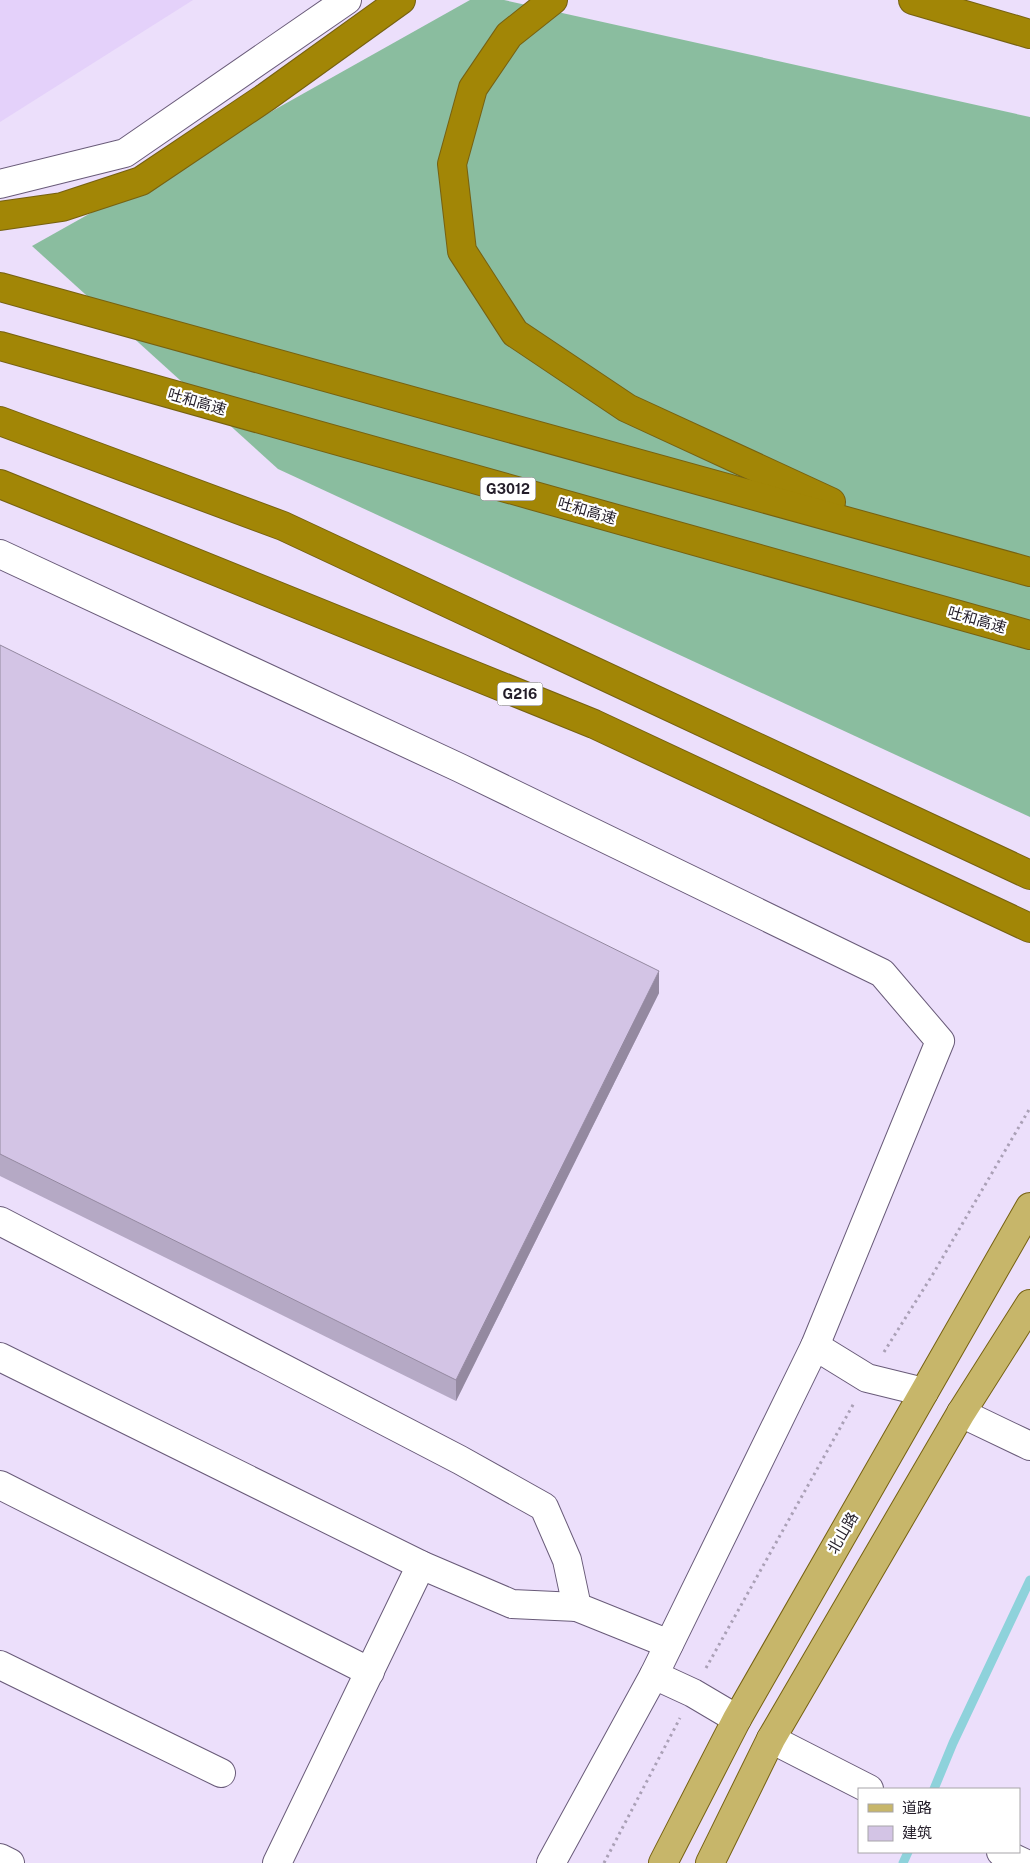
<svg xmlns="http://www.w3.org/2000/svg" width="1030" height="1863" font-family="'Public Sans','Noto Sans SC',sans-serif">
<rect width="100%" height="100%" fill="#ecdffb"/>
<path fill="#e4d1fa" d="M0,0H193L0,122Z"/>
<path fill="#8abd9f" d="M470,0H504L1030,117V817L278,469L32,246Z"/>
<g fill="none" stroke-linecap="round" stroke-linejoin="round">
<g stroke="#8ed2db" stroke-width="9">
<path d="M934,1789L953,1743L1030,1580"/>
<path d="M903,1863L908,1852"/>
</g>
<defs>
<g id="minor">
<path d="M0,184L125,153L347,0"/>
<path d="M0,554L460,768L882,973L940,1041L815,1346L654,1675L551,1863"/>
<path d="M0,1221L460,1460L544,1507L567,1560L577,1607L669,1644"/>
<path d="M815,1346L867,1378L924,1392"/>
<path d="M0,1357L421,1565L512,1604L577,1607"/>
<path d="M961,1413L1030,1446"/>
<path d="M0,1485L370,1672"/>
<path d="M0,1665L221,1773"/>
<path d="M654,1675L693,1693L737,1719"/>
<path d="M771,1739L869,1789"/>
<path d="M1001,1852L1024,1863"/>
<path d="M0,1858L10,1863"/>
<path d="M277,1863L421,1565"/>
</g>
<g id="major">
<path d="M663,1863L737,1719L1030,1207"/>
<path d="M710,1863L771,1739L961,1413L1030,1304"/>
</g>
<g id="highway">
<path d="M553,0L509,35L473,88L452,164L462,251L515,333L627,408L831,502"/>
<path d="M913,0L1030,34"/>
<path d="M0,216L62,207L141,181L266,97L401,0"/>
<path d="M0,287L1030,572"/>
<path d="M0,346L1030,635"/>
<path d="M0,421L283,526L1030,875"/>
<path d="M0,484L594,724L1030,928"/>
</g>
</defs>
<use href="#minor" stroke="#695b79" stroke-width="30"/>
<use href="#major" stroke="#766112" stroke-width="30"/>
<use href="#highway" stroke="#766112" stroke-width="30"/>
<g stroke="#aaa0b6" stroke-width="3" stroke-dasharray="2.5 4" stroke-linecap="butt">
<path d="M884,1352L933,1274L1030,1108"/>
<path d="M706,1668L854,1403"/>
<path d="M604,1863L680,1718"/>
</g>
<use href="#minor" stroke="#fff" stroke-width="28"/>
<use href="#major" stroke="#c7b66a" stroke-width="28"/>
<use href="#highway" stroke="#a28606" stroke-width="28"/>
</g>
<path fill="#b5a9c5" d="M0,645L659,993L456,1401L0,1176Z"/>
<path fill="#9489a0" d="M659,971V993L456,1401V1380Z"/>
<path fill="#d3c4e5" stroke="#9489a0" d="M0,645L659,971L456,1380L0,1154Z"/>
<g text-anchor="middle" stroke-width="4.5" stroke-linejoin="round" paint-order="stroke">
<g fill="#fff" stroke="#656169" stroke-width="1">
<rect x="480.5" y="477.5" width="55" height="23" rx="4"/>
<rect x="497.5" y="682.5" width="45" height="23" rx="4"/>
</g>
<g font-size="14" font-weight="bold" fill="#231d29">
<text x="508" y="494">G3012</text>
<text x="520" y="699">G216</text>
</g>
<g font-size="15" fill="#231d29" stroke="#fff">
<text transform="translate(197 402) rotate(16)" y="5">吐和高速</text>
<text transform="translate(587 511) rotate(16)" y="5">吐和高速</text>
<text transform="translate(977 620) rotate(16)" y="5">吐和高速</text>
<text transform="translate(843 1533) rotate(-60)" y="5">北山路</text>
</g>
</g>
<rect x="858" y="1788" width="162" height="65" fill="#ffffff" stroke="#a7a5a9"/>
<rect x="868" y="1804" width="25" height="8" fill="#c7b66a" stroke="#a7a5a9"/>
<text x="902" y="1813" font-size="15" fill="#231d29">道路</text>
<rect x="868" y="1826" width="25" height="15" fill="#d3c4e5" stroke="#a7a5a9"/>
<text x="902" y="1838" font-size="15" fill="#231d29">建筑</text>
</svg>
